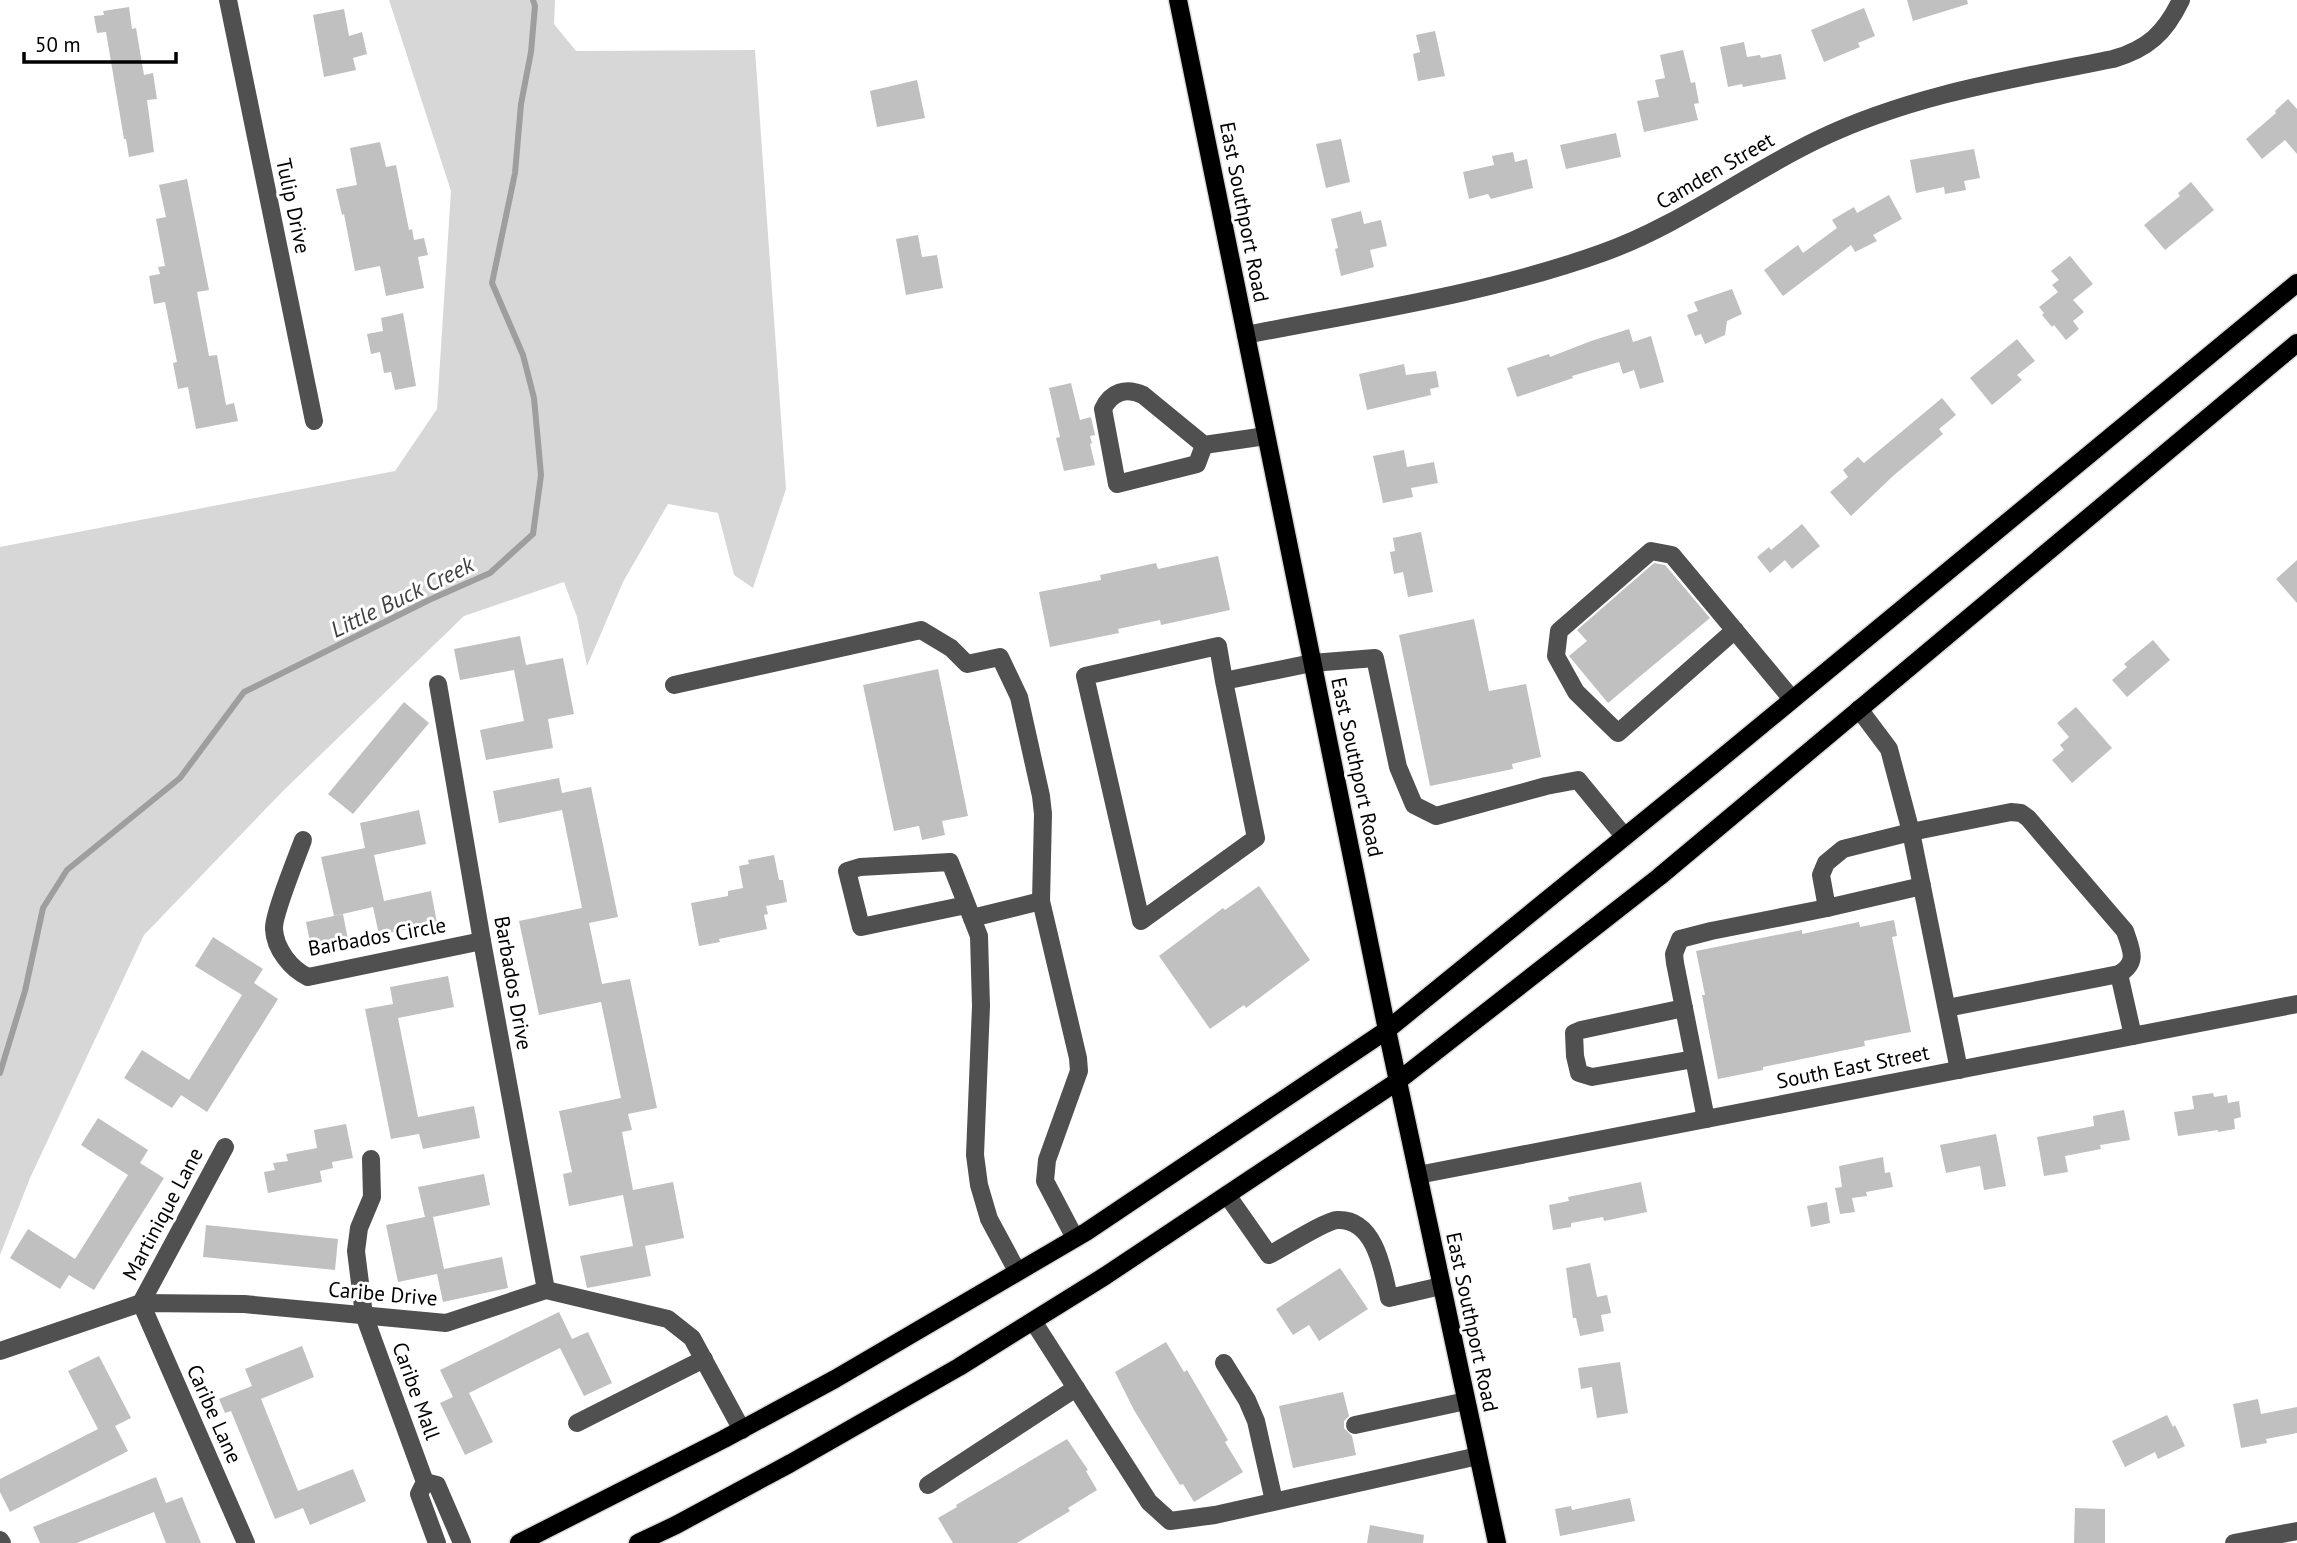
<svg xmlns="http://www.w3.org/2000/svg" width="2297" height="1543" font-family="'PT Sans',sans-serif">
<rect width="100%" height="100%" fill="#fff"/>
<path fill="#d7d7d7" d="M389,0H555L554,24L576,51L755,50L786,489L753,588L734,575L718,513L668,504L623,582L587,666L577,617L564,582L464,616L282,792L144,935L30,1178L0,1255V547L395,471L437,409L451,191Z"/>
<g fill="none" stroke-linecap="round" stroke-linejoin="round">
<path stroke="#9e9e9e" stroke-width="6" d="M0,1073L25,991L43,908L67,870L180,778L244,692L429,600L490,573L533,534L541,475L534,398L523,355L492,283L515,173L521,104L531,52L535,6L533,0"/>
</g>
<g fill="#c0c0c0">
<path d="M1907,0H1967L1968,4L1913,21Z"/>
<path d="M129,7L132,29L136,28L144,75L153,73L157,99L147,100L154,152L129,157L126,139H124L106,32L97,33L94,16L104,15L103,11Z"/>
<path d="M1864,8L1875,36L1858,43L1860,47L1824,62L1811,30Z"/>
<path d="M344,9L349,36L362,32L367,54L353,58L356,70L324,77L313,15Z"/>
<path d="M1435,31L1445,76L1418,81L1413,54L1420,52L1416,35Z"/>
<path d="M1744,42L1747,57L1760,55L1761,58L1781,54L1786,79L1743,87L1742,84L1728,87L1720,47Z"/>
<path d="M1683,50L1691,83L1695,82L1699,103L1694,104L1698,120L1644,132L1637,101L1659,97L1655,80L1665,78L1660,55Z"/>
<path d="M917,80L925,118L877,127L870,91Z"/>
<path d="M2288,99L2297,109V154L2285,140L2262,159L2246,139L2276,113L2275,111Z"/>
<path d="M1616,133L1621,157L1566,169L1560,145Z"/>
<path d="M1341,139L1350,182L1326,188L1316,144Z"/>
<path d="M380,142L386,167L396,165L409,230L412,229L414,240L424,238L428,255L418,257L424,288L386,296L380,266L355,271L344,214L342,215L336,189L357,185L350,148Z"/>
<path d="M1974,149L1980,178L1964,181L1966,190L1945,194L1944,187L1916,193L1910,160Z"/>
<path d="M1513,152L1515,162L1527,159L1533,188L1491,199L1488,194L1469,199L1463,172L1494,165L1492,156Z"/>
<path d="M187,179L209,290L197,292L209,356L217,355L226,405L234,403L238,421L196,429L188,387L178,389L173,363L177,362L165,302L154,304L149,276L160,274L158,267L165,266L156,219L166,217L159,185Z"/>
<path d="M2191,182L2214,210L2165,250L2144,225L2180,196L2178,193Z"/>
<path d="M1889,195L1902,219L1873,235L1877,241L1855,252L1851,245L1783,296L1764,270L1798,245L1803,253L1837,228L1832,220L1854,207L1857,213Z"/>
<path d="M1361,211L1364,224L1381,220L1387,246L1370,250L1374,267L1341,276L1335,249L1338,248L1331,219Z"/>
<path d="M918,235L922,257L937,255L943,288L906,295L896,239Z"/>
<path d="M2070,256L2093,284L2073,300L2084,312L2073,321L2079,329L2066,340L2054,325L2052,327L2042,315L2044,313L2039,307L2058,292L2052,285L2059,280L2051,271Z"/>
<path d="M1732,289L1742,314L1727,321L1725,335L1705,344L1701,334L1695,336L1687,315L1698,311L1694,302Z"/>
<path d="M403,313L416,386L395,390L391,372L384,373L380,352L371,354L367,334L383,331L381,318Z"/>
<path d="M1629,329L1633,342L1651,336L1664,382L1640,389L1634,370L1623,374L1619,362L1572,376L1573,378L1517,397L1507,368L1549,354L1550,357L1591,341Z"/>
<path d="M2017,339L2035,361L2017,375L2022,380L1992,405L1970,378Z"/>
<path d="M1404,364L1406,375L1436,371L1439,387L1430,389L1431,395L1367,410L1359,374Z"/>
<path d="M1071,383L1080,420L1091,417L1095,435L1090,436L1092,443L1090,444L1095,465L1064,471L1056,438L1060,437L1049,388Z"/>
<path d="M1942,398L1956,415L1939,429L1943,434L1893,476L1851,516L1830,492L1848,477L1843,470L1858,457L1864,463Z"/>
<path d="M1404,450L1407,467L1434,462L1438,483L1411,488L1413,497L1383,503L1373,456Z"/>
<path d="M1802,524L1820,546L1792,569L1785,560L1770,573L1757,557L1769,547L1771,550Z"/>
<path d="M1421,532L1433,592L1408,597L1403,572L1394,574L1390,552L1395,551L1393,538Z"/>
<path d="M1218,556L1230,610L1161,625L1160,620L1118,629L1119,633L1050,647L1039,592L1101,580L1100,575L1156,563L1158,569Z"/>
<path d="M2297,560V603L2276,579Z"/>
<path d="M1654,563L1665,565L1710,618L1608,703L1569,656L1587,641L1577,630Z"/>
<path d="M1474,619L1489,691L1526,684L1541,757L1512,764L1513,769L1430,786L1399,635Z"/>
<path d="M520,636L526,665L563,658L574,714L548,719L553,748L486,760L480,730L524,721L514,670L460,680L454,649Z"/>
<path d="M2153,640L2170,660L2127,697L2112,680L2127,667L2124,664Z"/>
<path d="M938,669L968,816L942,821L945,835L922,840L919,826L894,831L863,685Z"/>
<path d="M404,702L429,723L353,814L328,794Z"/>
<path d="M2076,707L2112,748L2072,783L2052,760L2064,750L2060,745L2069,737L2057,723Z"/>
<path d="M559,778L562,793L591,787L618,917L589,923L602,984L630,979L657,1108L628,1114L632,1130L622,1132L633,1190L673,1182L684,1238L645,1246L651,1276L587,1288L580,1256L633,1246L623,1195L569,1206L563,1174L572,1172L559,1111L621,1098L601,1002L539,1015L519,921L582,908L562,810L499,823L493,791Z"/>
<path d="M419,810L426,844L374,855L384,901L431,891L437,923L379,935L373,907L334,916L321,857L365,848L360,823Z"/>
<path d="M774,855L779,880H783L787,902L766,906L768,914L764,915L767,929L719,939L720,942L699,946L691,903L728,896V891L743,888L739,866L749,864L748,860Z"/>
<path d="M1259,886L1310,960L1246,1008L1244,1005L1210,1029L1159,956L1223,908L1225,910Z"/>
<path d="M343,914L349,945L312,952L306,922Z"/>
<path d="M1894,920L1897,936L1892,937L1911,1032L1864,1041L1865,1046L1763,1067V1070L1718,1079L1702,995H1705L1696,951L1802,930V934L1859,922L1860,927Z"/>
<path d="M213,937L263,969L254,983L278,999L207,1112L181,1095L172,1108L124,1078L142,1050L189,1080L242,995L195,966Z"/>
<path d="M448,976L454,1007L398,1018L418,1117L474,1106L480,1138L423,1149L419,1134L391,1139L365,1009L393,1004L390,987Z"/>
<path d="M2213,1093L2214,1097L2227,1095L2228,1103L2239,1101L2241,1117L2234,1119L2235,1129L2218,1132V1130L2178,1136L2174,1112L2194,1109L2192,1096Z"/>
<path d="M2124,1110L2130,1140L2100,1145L2101,1149L2065,1156L2068,1172L2044,1176L2037,1137L2094,1126L2093,1116Z"/>
<path d="M98,1118L148,1150L140,1163L164,1178L94,1290L69,1275L60,1289L10,1258L28,1229L75,1259L128,1175L81,1145Z"/>
<path d="M346,1124L353,1158L332,1162L333,1168L320,1171L322,1182L268,1193L264,1172L275,1170L273,1163L288,1161L286,1154L317,1148L314,1130Z"/>
<path d="M1996,1134L2006,1186L1984,1190L1980,1166L1946,1173L1940,1145Z"/>
<path d="M1883,1157L1885,1173L1890,1172L1893,1187L1866,1192L1867,1196L1852,1198L1855,1212L1840,1214L1835,1188L1842,1187L1839,1166Z"/>
<path d="M484,1174L490,1205L433,1217L444,1269L502,1257L508,1288L443,1302L437,1274L398,1282L386,1225L425,1217L418,1187Z"/>
<path d="M1641,1182L1647,1212L1604,1221L1603,1217L1571,1223V1227L1553,1230L1549,1205L1569,1201L1568,1197Z"/>
<path d="M1827,1202L1830,1223L1811,1227L1807,1206Z"/>
<path d="M206,1225L338,1239L335,1270L203,1257Z"/>
<path d="M1590,1263L1597,1297L1607,1295L1611,1313L1601,1315L1604,1331L1580,1336L1576,1318H1573L1566,1268Z"/>
<path d="M1340,1268L1368,1309L1319,1341L1309,1325L1293,1335L1276,1309Z"/>
<path d="M559,1312L572,1339L588,1332L612,1383L584,1396L560,1348L469,1393L493,1442L465,1455L440,1403L453,1397L440,1370Z"/>
<path d="M1166,1342L1184,1372L1187,1370L1228,1440L1225,1442L1243,1472L1194,1502L1183,1484L1180,1485L1134,1410L1115,1372Z"/>
<path d="M302,1346L314,1377L261,1399L298,1491L353,1469L366,1501L310,1525L303,1508L275,1519L231,1411L225,1413L219,1399L252,1386L245,1369Z"/>
<path d="M99,1356L131,1418L115,1426L128,1451L10,1512L0,1492V1479L98,1429L68,1371Z"/>
<path d="M1620,1362L1628,1413L1597,1418L1592,1387L1581,1389L1578,1368Z"/>
<path d="M1343,1392L1349,1416L1344,1421V1428L1352,1436L1356,1455L1293,1468L1279,1406Z"/>
<path d="M2258,1399L2261,1414L2297,1407V1433L2266,1439L2267,1443L2241,1448L2233,1404Z"/>
<path d="M2167,1415L2173,1427L2175,1425L2185,1446L2158,1459L2155,1452L2125,1467L2112,1441Z"/>
<path d="M1067,1439L1088,1470L1086,1471L1097,1490L1068,1508L1070,1511L1017,1543H953L938,1518L957,1507L956,1505Z"/>
<path d="M156,1477L166,1503L182,1497L201,1543H166L154,1512L77,1543H40L33,1527Z"/>
<path d="M1630,1498L1635,1521L1560,1536L1555,1509L1571,1506L1572,1510Z"/>
<path d="M2075,1508L2105,1509V1543H2074Z"/>
<path d="M1370,1525L1424,1535L1423,1543H1367Z"/>
</g>
<g fill="none" stroke-linecap="round" stroke-linejoin="round">
<defs>
<g id="major">
<path d="M1178,0L1387,1030L1497,1543"/>
<path d="M519,1543L724,1439L835,1379L1086,1232L1387,1030L1718,761L2297,283"/>
<path d="M638,1543L676,1525L791,1463L959,1367L1105,1276L1398,1081L1659,877L2297,343"/>
</g>
</defs>
<use href="#major" stroke="#dbdbdb" stroke-width="21"/>
<g stroke="#505050" stroke-width="18">
<path d="M228,0L314,421"/>
<path d="M1246,335C1362,312 1491,293 1602,253C1679,226 1744,175 1817,140C1910,95 2012,79 2113,59C2148,49 2165,33 2181,0"/>
<path d="M1204,445L1197,464L1117,484L1103,409C1111,392 1126,387 1143,395L1204,445L1266,436"/>
<path d="M1735,630L1618,733L1576,692L1556,656L1559,631L1651,551L1672,555L1792,699"/>
<path d="M1224,681L1256,838L1141,921L1085,676L1218,646L1224,681L1312,663L1375,658L1398,767L1414,805L1436,816L1546,786L1578,780L1624,836"/>
<path d="M438,684L482,941L546,1290"/>
<path d="M674,685L921,630L951,648L967,664L1000,657L1019,697L1041,796L1043,814L1041,901L1078,1058L1079,1071L1047,1160L1045,1181L1075,1238"/>
<path d="M1859,709L1889,749L1911,832L1959,1070"/>
<path d="M303,840C297,857 273,915 274,929C275,949 291,969 308,977L482,941"/>
<path d="M1922,886L1827,908L1821,875L1826,863L1843,849L1911,832L2011,812L2021,813L2028,818L2125,931C2131,950 2139,962 2119,974L1947,1008"/>
<path d="M966,905L861,927L847,871L860,867L950,862L979,936L981,1006L975,1155L979,1185L989,1219L1017,1271"/>
<path d="M972,918L1041,901"/>
<path d="M2119,974L2133,1036"/>
<path d="M1684,1008L1581,1030L1574,1033L1575,1056L1579,1073L1592,1077L1694,1059"/>
<path d="M1706,1119L1675,963L1674,954L1680,939L1711,931L1827,908"/>
<path d="M225,1147L141,1303L246,1543"/>
<path d="M371,1159L372,1197L359,1228L356,1251L364,1315L425,1482L419,1494L437,1543"/>
<path d="M1418,1175L2297,1004"/>
<path d="M1227,1195L1269,1255C1283,1248 1325,1221 1337,1220C1375,1218 1383,1270 1389,1298L1441,1286"/>
<path d="M1033,1321L1149,1502L1170,1521L1215,1515L1478,1456"/>
<path d="M0,1351L141,1303L244,1304L446,1323L546,1290L668,1319L692,1338L742,1430"/>
<path d="M1224,1363L1247,1400L1256,1421L1274,1501"/>
<path d="M577,1423L704,1359"/>
<path d="M1355,1425L1466,1401"/>
<path d="M425,1482L437,1485L462,1543"/>
<path d="M928,1485L1076,1388"/>
<path d="M0,1540L2,1543"/>
<path d="M2234,1543L2297,1531"/>
</g>
<use href="#major" stroke="#000" stroke-width="18"/>
</g>
<g text-anchor="middle" stroke-width="6" stroke-linejoin="round" paint-order="stroke">
<g font-size="21" fill="#000" stroke="#fff">
<text transform="translate(1715 171) rotate(-30)" y="7">Camden Street</text>
<text transform="translate(293 206) rotate(78)" y="7">Tulip Drive</text>
<text transform="translate(1244 212) rotate(79)" y="7">East Southport Road</text>
<text transform="translate(1357 767) rotate(78)" y="7">East Southport Road</text>
<text transform="translate(377 937) rotate(-10)" y="7">Barbados Circle</text>
<text transform="translate(513 983) rotate(80)" y="7">Barbados Drive</text>
<text transform="translate(1853 1067) rotate(-11)" y="7">South East Street</text>
<text transform="translate(163 1214) rotate(-62)" y="7">Martinique Lane</text>
<text transform="translate(383 1294) rotate(5)" y="7">Caribe Drive</text>
<text transform="translate(1472 1322) rotate(78)" y="7">East Southport Road</text>
<text transform="translate(416 1391) rotate(70)" y="7">Caribe Mall</text>
<text transform="translate(214 1414) rotate(66)" y="7">Caribe Lane</text>
</g>
<g font-size="23" font-style="italic" fill="#3f3f3f" stroke="#fff">
<text transform="translate(402 597) rotate(-26)" y="8">Little Buck Creek</text>
</g>
</g>
<path d="M24 52v10h152v-10" fill="none" stroke="#000000" stroke-width="3.5"/>
<text x="35" y="52" font-size="21" fill="#000000" stroke="#ffffff" stroke-width="5" paint-order="stroke">50 m</text>
</svg>
